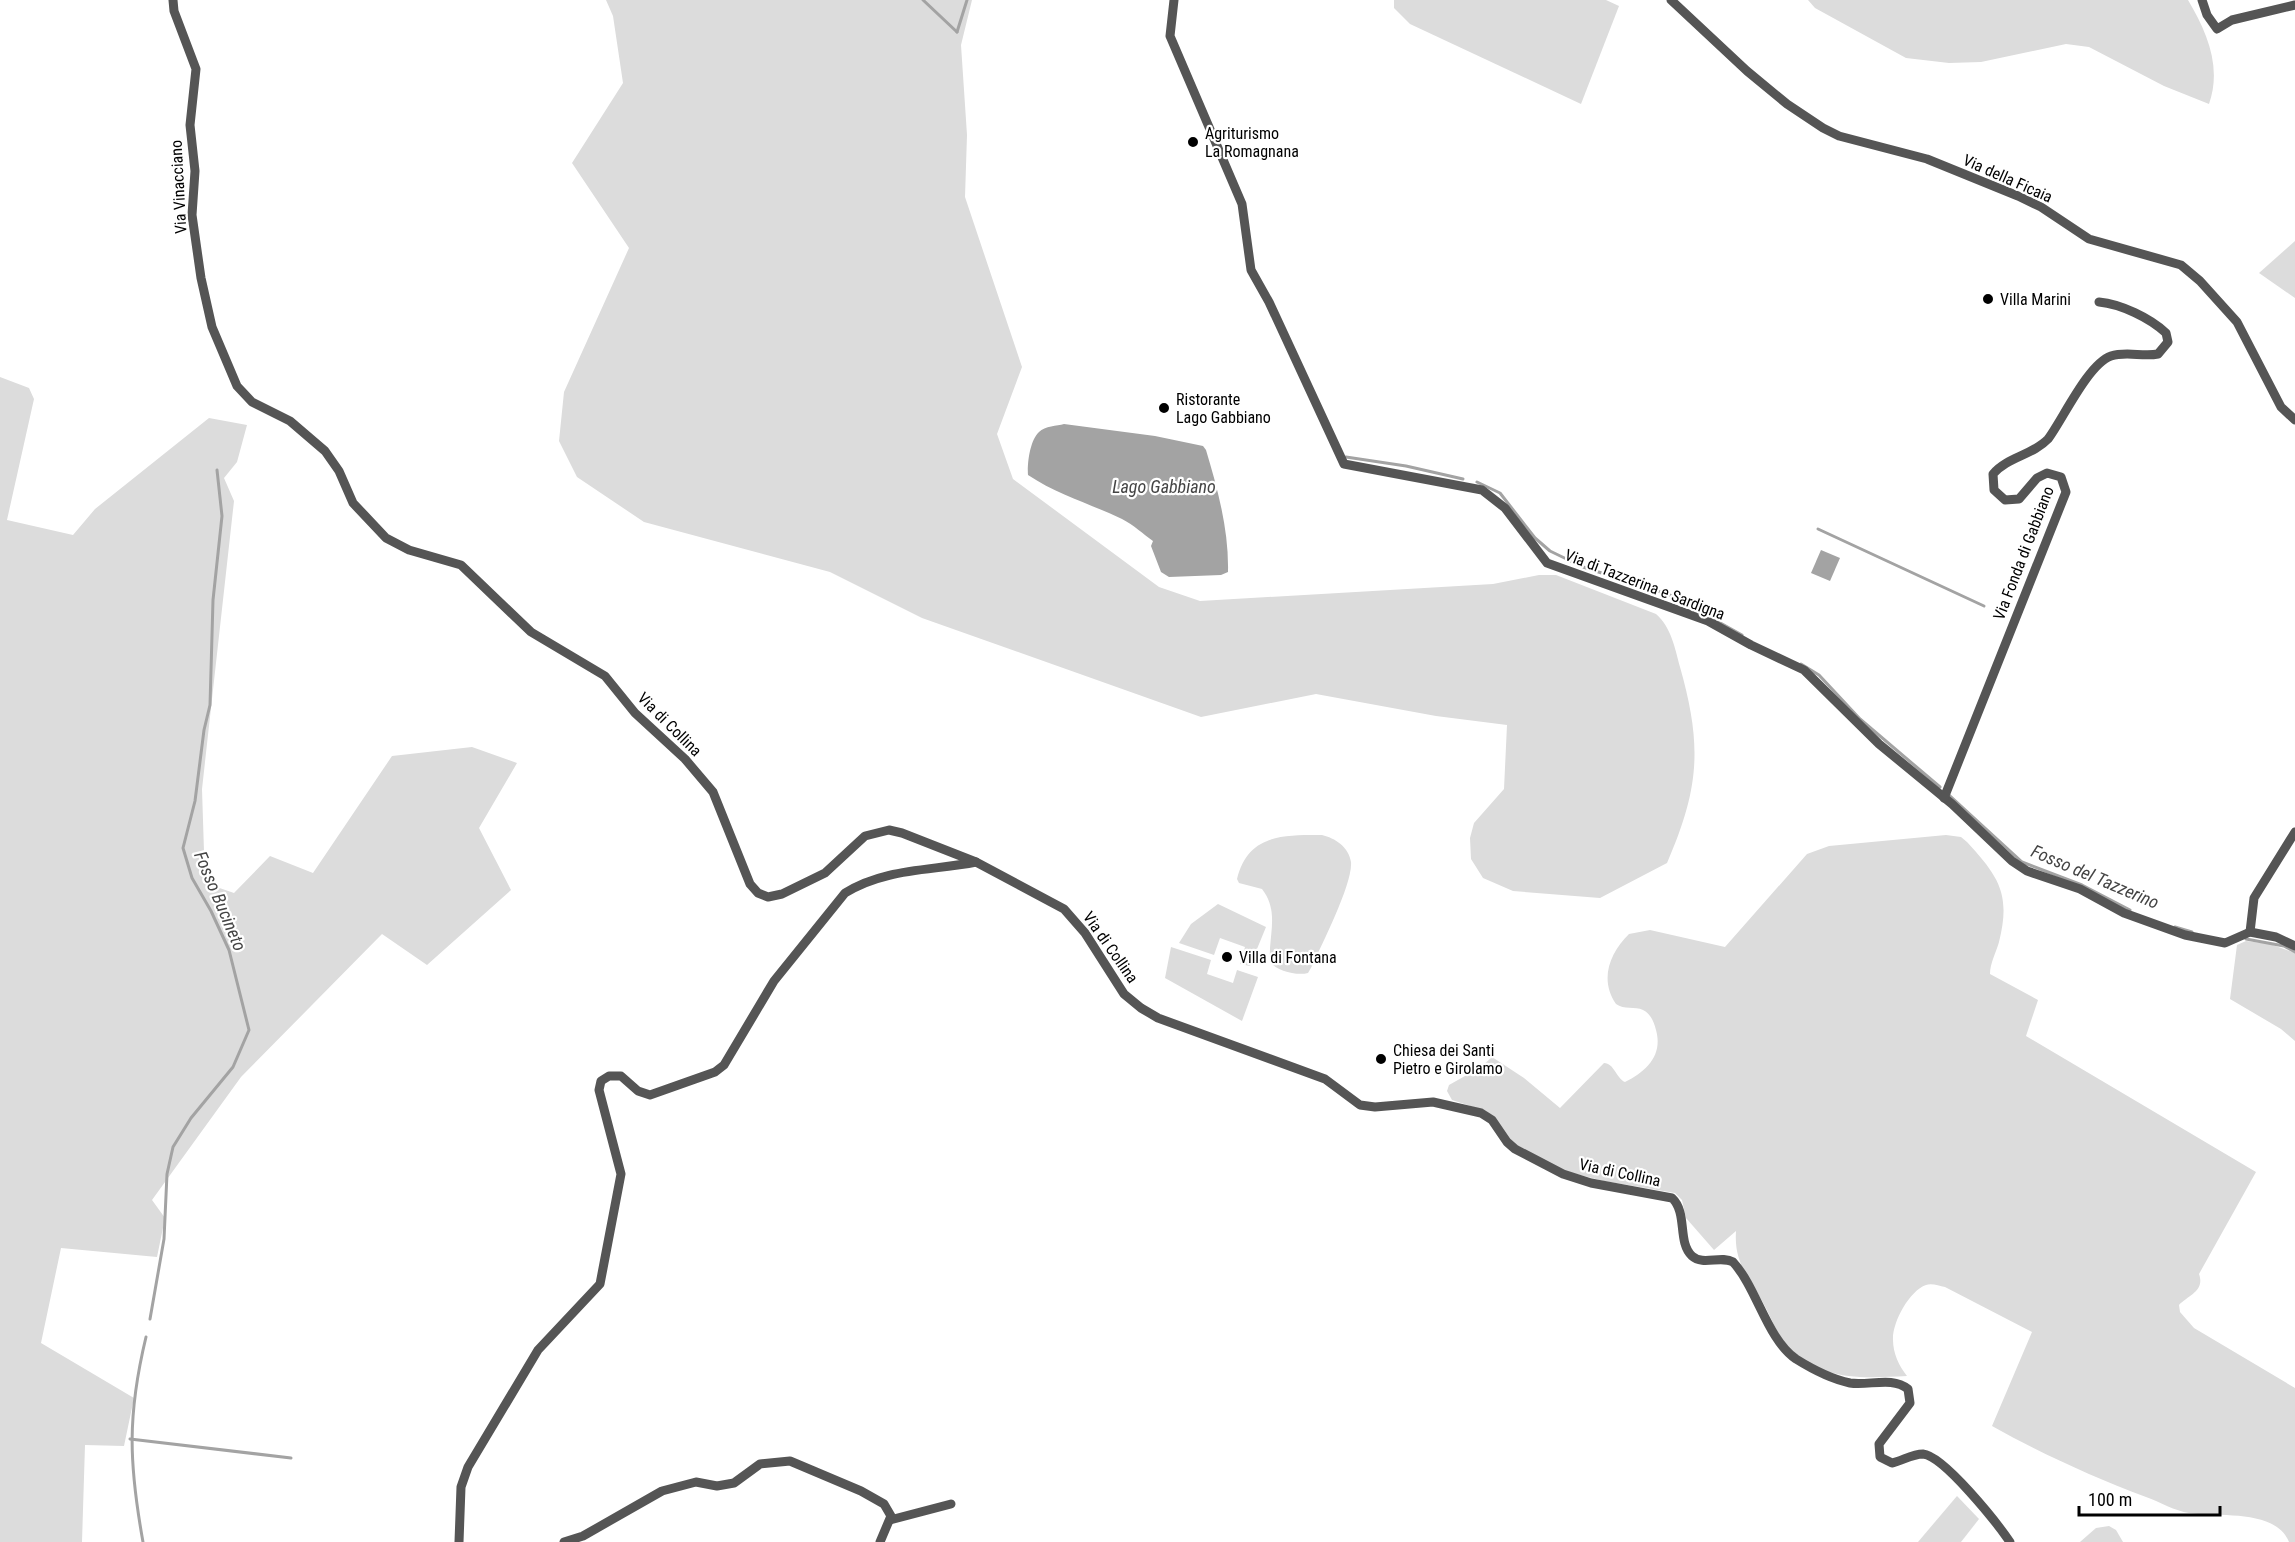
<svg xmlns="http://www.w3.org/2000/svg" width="2295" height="1542" font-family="'Roboto Condensed',sans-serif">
<rect width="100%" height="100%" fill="#fff"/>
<g fill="#dcdcdc">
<path d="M606,0H972L961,45L967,135L965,197L1022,367L997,434L1013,479L1159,587L1200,601L1493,584L1539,575H1556L1656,614C1671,627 1675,648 1680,667C1702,745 1700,787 1667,863L1600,898L1513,891L1483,878L1471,859L1470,838L1474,823L1504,789L1507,725L1436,716L1316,694L1201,717L922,618L830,572L644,522L577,477L559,441L564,392L629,248L572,163L623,83L613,16Z"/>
<path d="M1394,0H1606L1619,6L1581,104L1410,24L1394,8Z"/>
<path d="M1808,0H2188C2207,32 2222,67 2209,104L2164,86L2089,47L2066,44L1981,62L1949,63L1906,58L1815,8Z"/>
<path d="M2295,241V298L2259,273Z"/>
<path d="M0,377L29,388L34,399L7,520L73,535L95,509L209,418L247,425L237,462L224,478L234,501L202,789L205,883L234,893L270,856L313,873L392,756L472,747L517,763L479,828L511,890L427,965L382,934L241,1077L152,1200L165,1218L157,1257L61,1248L41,1343L134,1398L124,1446L85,1445L82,1542H0Z"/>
<path d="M1322,835C1335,838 1349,847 1351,862C1353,883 1322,944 1312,966L1308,973C1297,976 1277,971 1270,962C1268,936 1280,912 1262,889L1239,883L1237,879C1248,834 1283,835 1322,835Z"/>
<path d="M1946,835L1961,837L1967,842C1999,877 2011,894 1999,942C1996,953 1990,963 1990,974L2038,1000L2026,1036L2256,1172L2199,1274C2205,1291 2189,1295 2179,1305L2180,1312L2194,1328L2295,1388V1542H2289C2276,1509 2219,1517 2189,1513C2175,1511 2160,1502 2146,1497C2093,1477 2042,1454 1992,1426L2032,1332L1945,1287C1939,1286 1932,1283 1926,1285C1909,1291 1892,1323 1893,1340C1893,1353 1899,1366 1907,1376C1862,1378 1819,1382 1786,1344C1775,1331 1770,1314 1761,1299C1747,1274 1734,1262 1736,1231L1714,1250L1686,1218L1682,1200L1675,1193L1604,1181L1564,1171L1513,1143L1486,1111L1452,1100L1447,1091L1449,1085L1481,1067L1492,1057L1524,1078L1560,1108L1604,1063C1614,1063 1616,1078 1625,1082C1647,1071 1663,1055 1656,1030C1654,1022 1651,1014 1643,1010C1635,1006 1624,1010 1616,1004C1599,979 1610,953 1629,934L1650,930L1725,947L1807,854L1829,846Z"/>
<path d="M1218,904L1266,927L1250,966L1240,964L1245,947L1220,938L1214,955L1179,943L1191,924Z"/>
<path d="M2246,941L2270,944L2295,953V1041L2281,1029L2230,999L2237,945Z"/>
<path d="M1171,947L1211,960L1207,974L1233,983L1237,970L1258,977L1242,1021L1165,978Z"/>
<path d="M1957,1496L1979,1519L1961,1542H1918Z"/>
<path d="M2109,1526L2116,1530L2123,1542H2080L2096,1528Z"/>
</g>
<g fill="#a3a3a3">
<path d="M1064,424L1155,436L1203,446L1206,450C1218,490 1229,531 1228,572L1221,575L1169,577L1161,572L1151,546L1153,541C1143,534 1134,525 1122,519C1091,504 1058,495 1028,475C1027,464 1030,440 1039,432C1045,426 1057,426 1064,424Z"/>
<path d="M1821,550L1840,558L1830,581L1811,573Z"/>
</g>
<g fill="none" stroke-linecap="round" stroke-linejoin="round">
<g stroke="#a3a3a3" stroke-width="3">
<path d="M923,0L957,32"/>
<path d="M957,32L967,0"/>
<path d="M1346,457L1406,466L1463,479"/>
<path d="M1477,482L1500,493L1535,538L1550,551L1583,567L1670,595L1742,635"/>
<path d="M1818,529L1984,606"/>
<path d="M1801,664L1819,675L1860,719L1940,787"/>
<path d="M1949,795L2022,862L2082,885L2130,910"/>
<path d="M2175,927L2192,932"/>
<path d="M2246,939L2284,946L2295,952"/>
<path d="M150,1319L164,1239L167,1174L173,1147L191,1118L233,1067L249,1030L229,950L211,911L192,878L183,848L195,801L204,730L210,705L213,600L222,516L217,470"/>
<path d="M130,1439L291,1458"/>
<path d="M143,1542C129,1464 127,1416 146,1337"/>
</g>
<g stroke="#555" stroke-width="9">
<path d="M173,0L174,11L196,69L190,125L195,171L192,215L201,278L212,327L237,386L252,402L290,421L325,451L339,471L353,503L386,538L409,550L461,565L531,632L605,676L635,713L685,759L713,792L750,884L758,893L768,897L782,894L825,873L865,836L889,830L902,833L976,862L1064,909L1085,933L1124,994L1141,1008L1158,1018L1325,1079L1360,1105L1375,1107L1433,1102L1481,1113L1492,1120L1507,1142L1515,1149L1563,1174L1591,1183L1672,1198C1688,1213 1677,1242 1692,1256C1703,1266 1721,1255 1733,1262C1757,1288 1767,1339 1796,1359C1812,1369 1831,1379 1850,1383C1869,1386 1892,1376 1908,1389L1910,1403L1879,1444L1880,1457L1892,1463C1902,1461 1912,1454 1923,1454C1944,1456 1997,1523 2010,1542"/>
<path d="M1174,0L1170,36L1242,204L1251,270L1269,302L1344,464L1482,490L1505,508L1547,563L1708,621L1751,645L1804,670L1879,744L1952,804L2012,861L2027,871L2080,889L2124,913L2185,935L2225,943L2250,932L2276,937L2295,946"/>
<path d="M1671,0L1747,71L1787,104L1823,128L1839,136L1927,159L2018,196L2041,207L2089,239L2181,265L2200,281L2237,322L2281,407L2295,420"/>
<path d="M2202,0L2207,15L2217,29L2232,20L2295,5"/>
<path d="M1944,798L2066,492L2061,477L2047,473L2037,478L2019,499L2005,500L1994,490L1993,474C2007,457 2033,455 2048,439C2063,419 2088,364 2111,356C2126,351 2143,357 2158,354L2168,342L2166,333C2150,318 2121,304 2099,302"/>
<path d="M2250,932L2254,898L2295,832"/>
<path d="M890,1520L951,1504"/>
<path d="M459,1542L461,1487L468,1467L538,1350L600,1284L621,1174L599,1090L601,1081L609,1076H621L638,1091L650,1095L715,1072L724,1065L774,981L845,893C885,868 931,871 976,862"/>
<path d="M564,1542L583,1536L662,1491L696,1482L717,1486L734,1483L760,1464L790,1461L861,1491L884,1504L891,1516L880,1542"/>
</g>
</g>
<g fill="#000" stroke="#fff" stroke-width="2">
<circle cx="1193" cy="142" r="6"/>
<circle cx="1988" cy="299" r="6"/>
<circle cx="1164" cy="408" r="6"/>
<circle cx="1227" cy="957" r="6"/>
<circle cx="1381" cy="1059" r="6"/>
</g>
<g text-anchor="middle" stroke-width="4.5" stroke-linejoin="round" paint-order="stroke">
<g font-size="16" fill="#000" stroke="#fff" text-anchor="start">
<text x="1205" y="139">Agriturismo<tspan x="1205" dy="18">La Romagnana</tspan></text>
<text x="2000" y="305">Villa Marini</text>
<text x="1176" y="405">Ristorante<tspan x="1176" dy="18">Lago Gabbiano</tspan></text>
<text x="1239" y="963">Villa di Fontana</text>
<text x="1393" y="1056">Chiesa dei Santi<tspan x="1393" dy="18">Pietro e Girolamo</tspan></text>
</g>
<g font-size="16" fill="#000" stroke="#fff">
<text transform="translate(2008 178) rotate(24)" y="6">Via della Ficaia</text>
<text transform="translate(178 187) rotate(-93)" y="6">Via Vinacciano</text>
<text transform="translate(2023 553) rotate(-69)" y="6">Via Fonda di Gabbiano</text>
<text transform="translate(1645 584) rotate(21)" y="6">Via di Tazzerina e Sardigna</text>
<text transform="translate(670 724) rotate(45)" y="6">Via di Collina</text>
<text transform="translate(1111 947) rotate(55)" y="6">Via di Collina</text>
<text transform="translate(1620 1172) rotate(12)" y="6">Via di Collina</text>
</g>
<g font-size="18" font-style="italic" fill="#444" stroke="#fff">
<text x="1164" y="493">Lago Gabbiano</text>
<text transform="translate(2095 877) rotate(23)" y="6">Fosso del Tazzerino</text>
<text transform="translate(220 901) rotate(67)" y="6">Fosso Bucineto</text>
</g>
</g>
<path d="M2079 1506v9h141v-9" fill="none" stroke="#000000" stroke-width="3"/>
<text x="2088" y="1506" font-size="18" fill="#000000" stroke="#ffffff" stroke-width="4.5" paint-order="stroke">100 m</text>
</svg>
